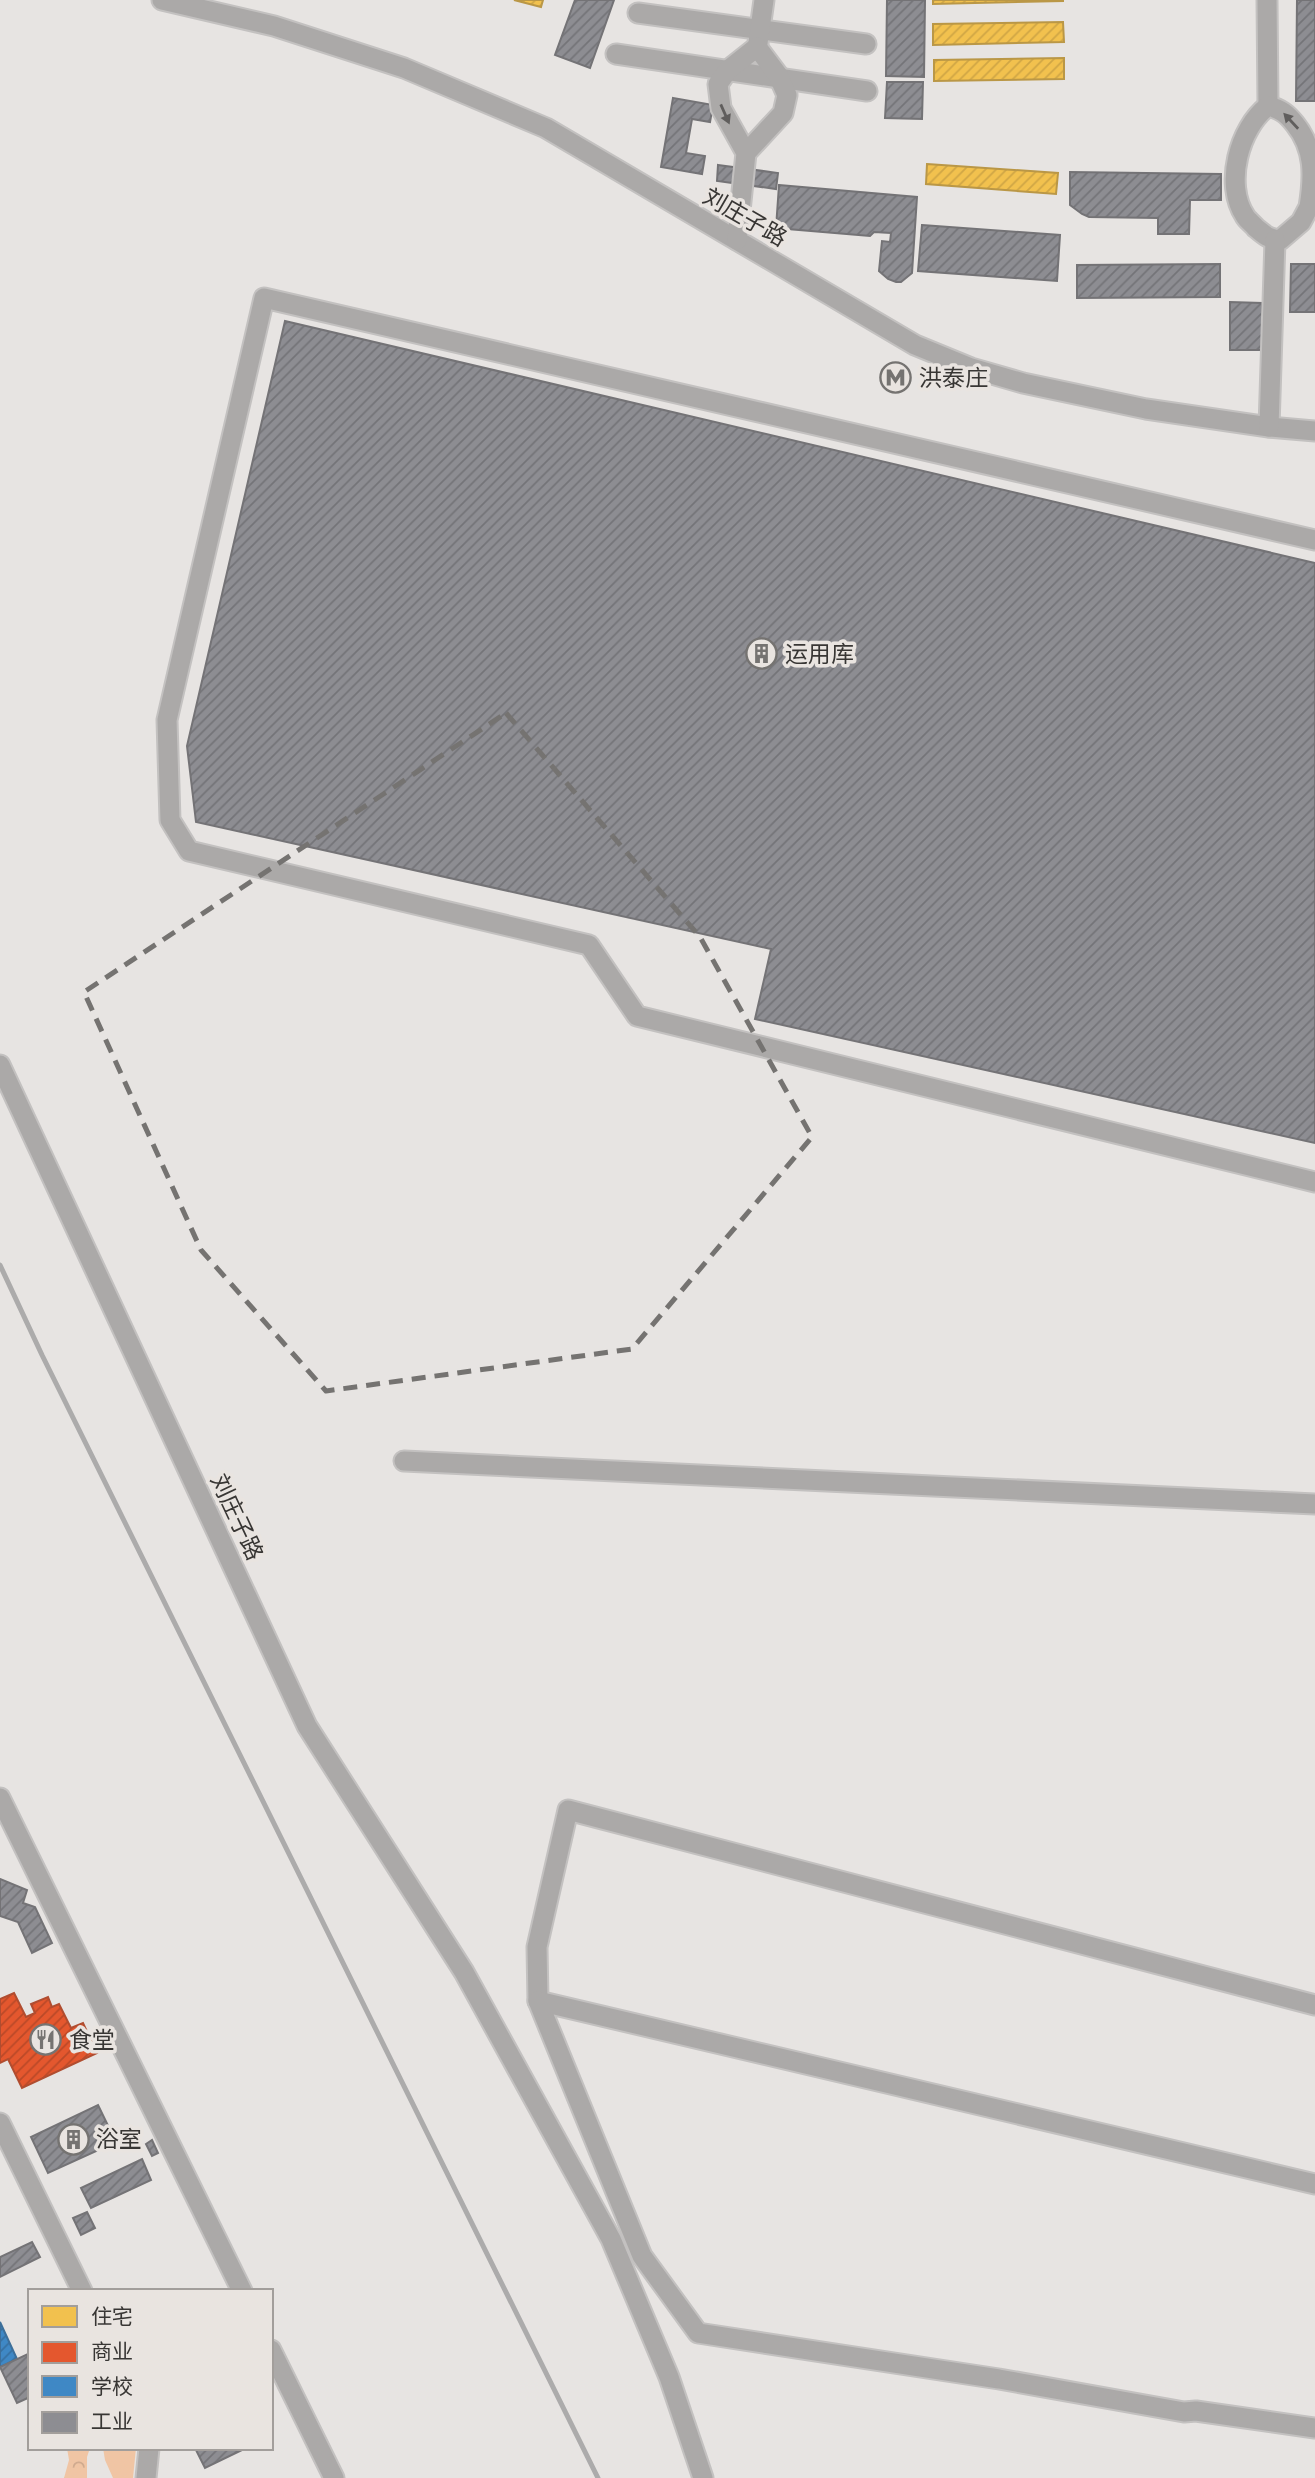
<svg xmlns="http://www.w3.org/2000/svg" width="1315" height="2478" font-family="Quicksand,'Noto Sans SC',sans-serif">
<defs>
<pattern id="forest-crowns" width="20" height="18" patternUnits="userSpaceOnUse" patternTransform="scale(1.75)"><rect width="20" height="18" fill="#f0c5a4"/><path d="M2 6a3 3 0 1 1 6 0M12 15a3 3 0 1 1 6 0" fill="none" stroke="#cfaa8e"/></pattern>
<pattern id="homes-hatch" width="6" height="6" patternUnits="userSpaceOnUse" patternTransform="scale(1.75)"><rect width="6" height="6" fill="#f2c14e"/><path d="M-1 1l2-2M0 6l6-6M5 7l2-2" fill="none" stroke="#d0a645"/></pattern>
<pattern id="shops-hatch" width="6" height="6" patternUnits="userSpaceOnUse" patternTransform="scale(1.75)"><rect width="6" height="6" fill="#e4572e"/><path d="M-1 1l2-2M0 6l6-6M5 7l2-2" fill="none" stroke="#ba4928"/></pattern>
<pattern id="schools-hatch" width="6" height="6" patternUnits="userSpaceOnUse" patternTransform="scale(1.75)"><rect width="6" height="6" fill="#3f88c5"/><path d="M-1 1l2-2M0 6l6-6M5 7l2-2" fill="none" stroke="#3670a1"/></pattern>
<pattern id="industry-hatch" width="6" height="6" patternUnits="userSpaceOnUse" patternTransform="scale(1.75)"><rect width="6" height="6" fill="#8d8d92"/><path d="M-1 1l2-2M0 6l6-6M5 7l2-2" fill="none" stroke="#747478"/></pattern>
</defs>
<rect width="100%" height="100%" fill="#e7e4e2"/>
<path fill="#f0c5a4" d="M103,2448H136L133,2478H113L105,2460Z"/>
<path fill="url(#forest-crowns)" d="M67,2448H90L87,2457V2478H64L69,2460Z"/>
<g fill="url(#homes-hatch)" stroke="#ba9746" stroke-width="2">
<path d="M514,0H543L541,7Z"/>
<path d="M933,0H1063V1L933,4Z"/>
<path d="M1063,22L1064,42L933,45V24Z"/>
<path d="M1064,58V79L934,81V60Z"/>
<path d="M927,164L1058,173L1056,194L926,184Z"/>
</g>
<path fill="url(#shops-hatch)" stroke="#b04d30" stroke-width="2" d="M14,1993L26,2017L35,2013L31,2004L48,1997L52,2007L59,2004L71,2028L83,2023L97,2053L22,2088L8,2059L0,2063V1999Z"/>
<path fill="url(#schools-hatch)" stroke="#3d6f9a" stroke-width="2" d="M0,2322L17,2359L0,2367Z"/>
<g fill="url(#industry-hatch)" stroke="#747376" stroke-width="2">
<path d="M575,0H614L590,68L555,55Z"/>
<path d="M887,0H925L924,77L886,76Z"/>
<path d="M1297,0H1315V101H1296Z"/>
<path d="M887,82H923L922,119L885,118Z"/>
<path d="M673,98L713,105L710,122L692,119L686,153L705,156L702,174L661,167Z"/>
<path d="M718,165L778,173L776,189L717,181Z"/>
<path d="M1070,172L1221,174V200H1190L1189,234H1158V218L1089,217L1082,214L1070,205Z"/>
<path d="M779,185L917,197L912,273L901,282H896L888,279L879,271L882,241L890,242L891,233L874,232L870,236L776,228Z"/>
<path d="M922,225L1060,235L1057,281L918,271Z"/>
<path d="M1220,264V297L1077,298V265Z"/>
<path d="M1291,264H1315V312H1290Z"/>
<path d="M1230,302L1262,303V350H1230Z"/>
<path d="M285,321L1315,563V1143L755,1019L771,949L196,822L187,746Z"/>
<path d="M0,1879L27,1890L23,1903L35,1907L52,1943L32,1953L18,1922L0,1916Z"/>
<path d="M98,2105L116,2142L48,2173L31,2137Z"/>
<path d="M152,2140L158,2153L152,2156L146,2144Z"/>
<path d="M142,2159L151,2180L91,2208L81,2188Z"/>
<path d="M87,2212L95,2228L81,2235L73,2218Z"/>
<path d="M32,2242L40,2257L0,2277V2257Z"/>
<path d="M30,2353V2397L17,2403L0,2367Z"/>
<path d="M195,2448H246L205,2468Z"/>
</g>
<g fill="none" stroke-linecap="round" stroke-linejoin="round">
<defs>
<g id="minor">
<path d="M162,0L274,26L404,68L546,128L915,345L971,368L1023,383L1146,409L1269,427L1315,431"/>
<path d="M1267,0L1268,106"/>
<path d="M638,13L866,44"/>
<path d="M758,43L764,0"/>
<path d="M616,54L867,91"/>
<path d="M1309,207C1314,176 1315,149 1295,124C1287,114 1281,109 1268,106C1239,128 1224,184 1245,216C1247,220 1253,224 1256,228C1265,235 1268,239 1280,240L1301,222L1309,207L1315,205"/>
<path d="M737,240L746,153L783,113L787,95L778,75L757,47L728,70L718,84L721,108L746,153"/>
<path d="M1269,427L1275,240"/>
<path d="M1315,540L264,298L167,720L170,820L189,851L589,945L637,1016L1315,1182"/>
<path d="M0,1065L307,1726L464,1972L611,2239L669,2377L703,2478"/>
<path d="M404,1461L1315,1504"/>
<path d="M0,1798L242,2291"/>
<path d="M538,2001L537,1947L568,1810L1315,2005"/>
<path d="M0,2123L82,2291"/>
<path d="M1315,2184L538,2001L642,2256L698,2333L999,2379L1184,2412L1196,2411L1315,2428"/>
<path d="M271,2350L334,2478"/>
<path d="M146,2478L149,2448"/>
</g>
</defs>
<use href="#minor" stroke="#c3c1c0" stroke-width="23"/>
<use href="#minor" stroke="#aba9a8" stroke-width="19"/>
<path stroke="#acabab" stroke-width="5" d="M0,1265L42,1355L598,2478"/>
</g>
<defs><path id="oneway-solid" d="M-6-.8H1V-3.2L6.5 0L1 3.2V.8H-6Z" transform="scale(1.75)"/></defs>
<g fill="#605e5d">
<use href="#oneway-solid" transform="translate(725 114) rotate(66)"/>
<use href="#oneway-solid" transform="translate(1291 121) rotate(-133)"/>
</g>
<path fill="none" stroke="#757371" stroke-width="5" stroke-dasharray="14 9" stroke-linejoin="round" d="M506,713L700,937L812,1137L632,1349L326,1391L201,1250L84,992Z"/>
<defs>
<symbol id="metro-ring" viewBox="-11 -11 22 22"><circle r="9.5" fill="#e9e4e0" stroke="#757371" stroke-width="1.5"/><path d="M-5.5 5V-5H-3L0 0L3-5H5.5V5H3V-.5L0 4L-3-.5V5Z" fill="#757371"/></symbol>
<symbol id="building-ring" viewBox="-11 -11 22 22"><circle r="9.5" fill="#e9e4e0" stroke="#757371" stroke-width="1.5"/><path d="M-4-6H4V6H1V3H-1V6H-4ZM-2.5-4.3h1.7v1.8h-1.7ZM.8-4.3h1.7v1.8H.8ZM-2.5-1h1.7V.8h-1.7ZM.8-1h1.7V.8H.8Z" fill="#757371"/></symbol>
<symbol id="restaurant-ring" viewBox="-11 -11 22 22"><circle r="9.5" fill="#e9e4e0" stroke="#757371" stroke-width="1.5"/><path d="M-5-6h1v4h1v-4h1v4h1v-4h1v5L-1.5 .5V6h-2V.5L-5-1ZM5-6V6H3V1.5H1.5Q1.5-4 5-6Z" fill="#757371"/></symbol>
</defs>
<g fill-rule="evenodd">
<use href="#metro-ring" x="878" y="360" width="35" height="35"/>
<use href="#building-ring" x="744" y="636" width="35" height="35"/>
<use href="#restaurant-ring" x="28" y="2022" width="35" height="35"/>
<use href="#building-ring" x="56" y="2122" width="35" height="35"/>
</g>
<g text-anchor="middle" stroke-width="7" stroke-linejoin="round" paint-order="stroke">
<g font-size="23" fill="#383634" stroke="#e9e4e0">
<text transform="translate(745 217) rotate(30)" y="8">刘庄子路</text>
<text transform="translate(237 1517) rotate(65)" y="8">刘庄子路</text>
</g>
<g font-size="23" fill="#383634" stroke="#e9e4e0" text-anchor="start">
<text x="919" y="386">洪泰庄</text>
<text x="785" y="662">运用库</text>
<text x="69" y="2048">食堂</text>
<text x="96" y="2147">浴室</text>
</g>
</g>
<rect x="28" y="2289" width="245" height="161" fill="#e9e4e0" stroke="#a29e9b" stroke-width="2"/>
<rect x="42" y="2306" width="35" height="21" fill="#f2c14e" stroke="#a29e9b" stroke-width="2"/>
<text x="91" y="2324" font-size="21" fill="#383634">住宅</text>
<rect x="42" y="2342" width="35" height="21" fill="#e4572e" stroke="#a29e9b" stroke-width="2"/>
<text x="91" y="2359" font-size="21" fill="#383634">商业</text>
<rect x="42" y="2376" width="35" height="21" fill="#3f88c5" stroke="#a29e9b" stroke-width="2"/>
<text x="91" y="2394" font-size="21" fill="#383634">学校</text>
<rect x="42" y="2412" width="35" height="21" fill="#8d8d92" stroke="#a29e9b" stroke-width="2"/>
<text x="91" y="2429" font-size="21" fill="#383634">工业</text>
</svg>
